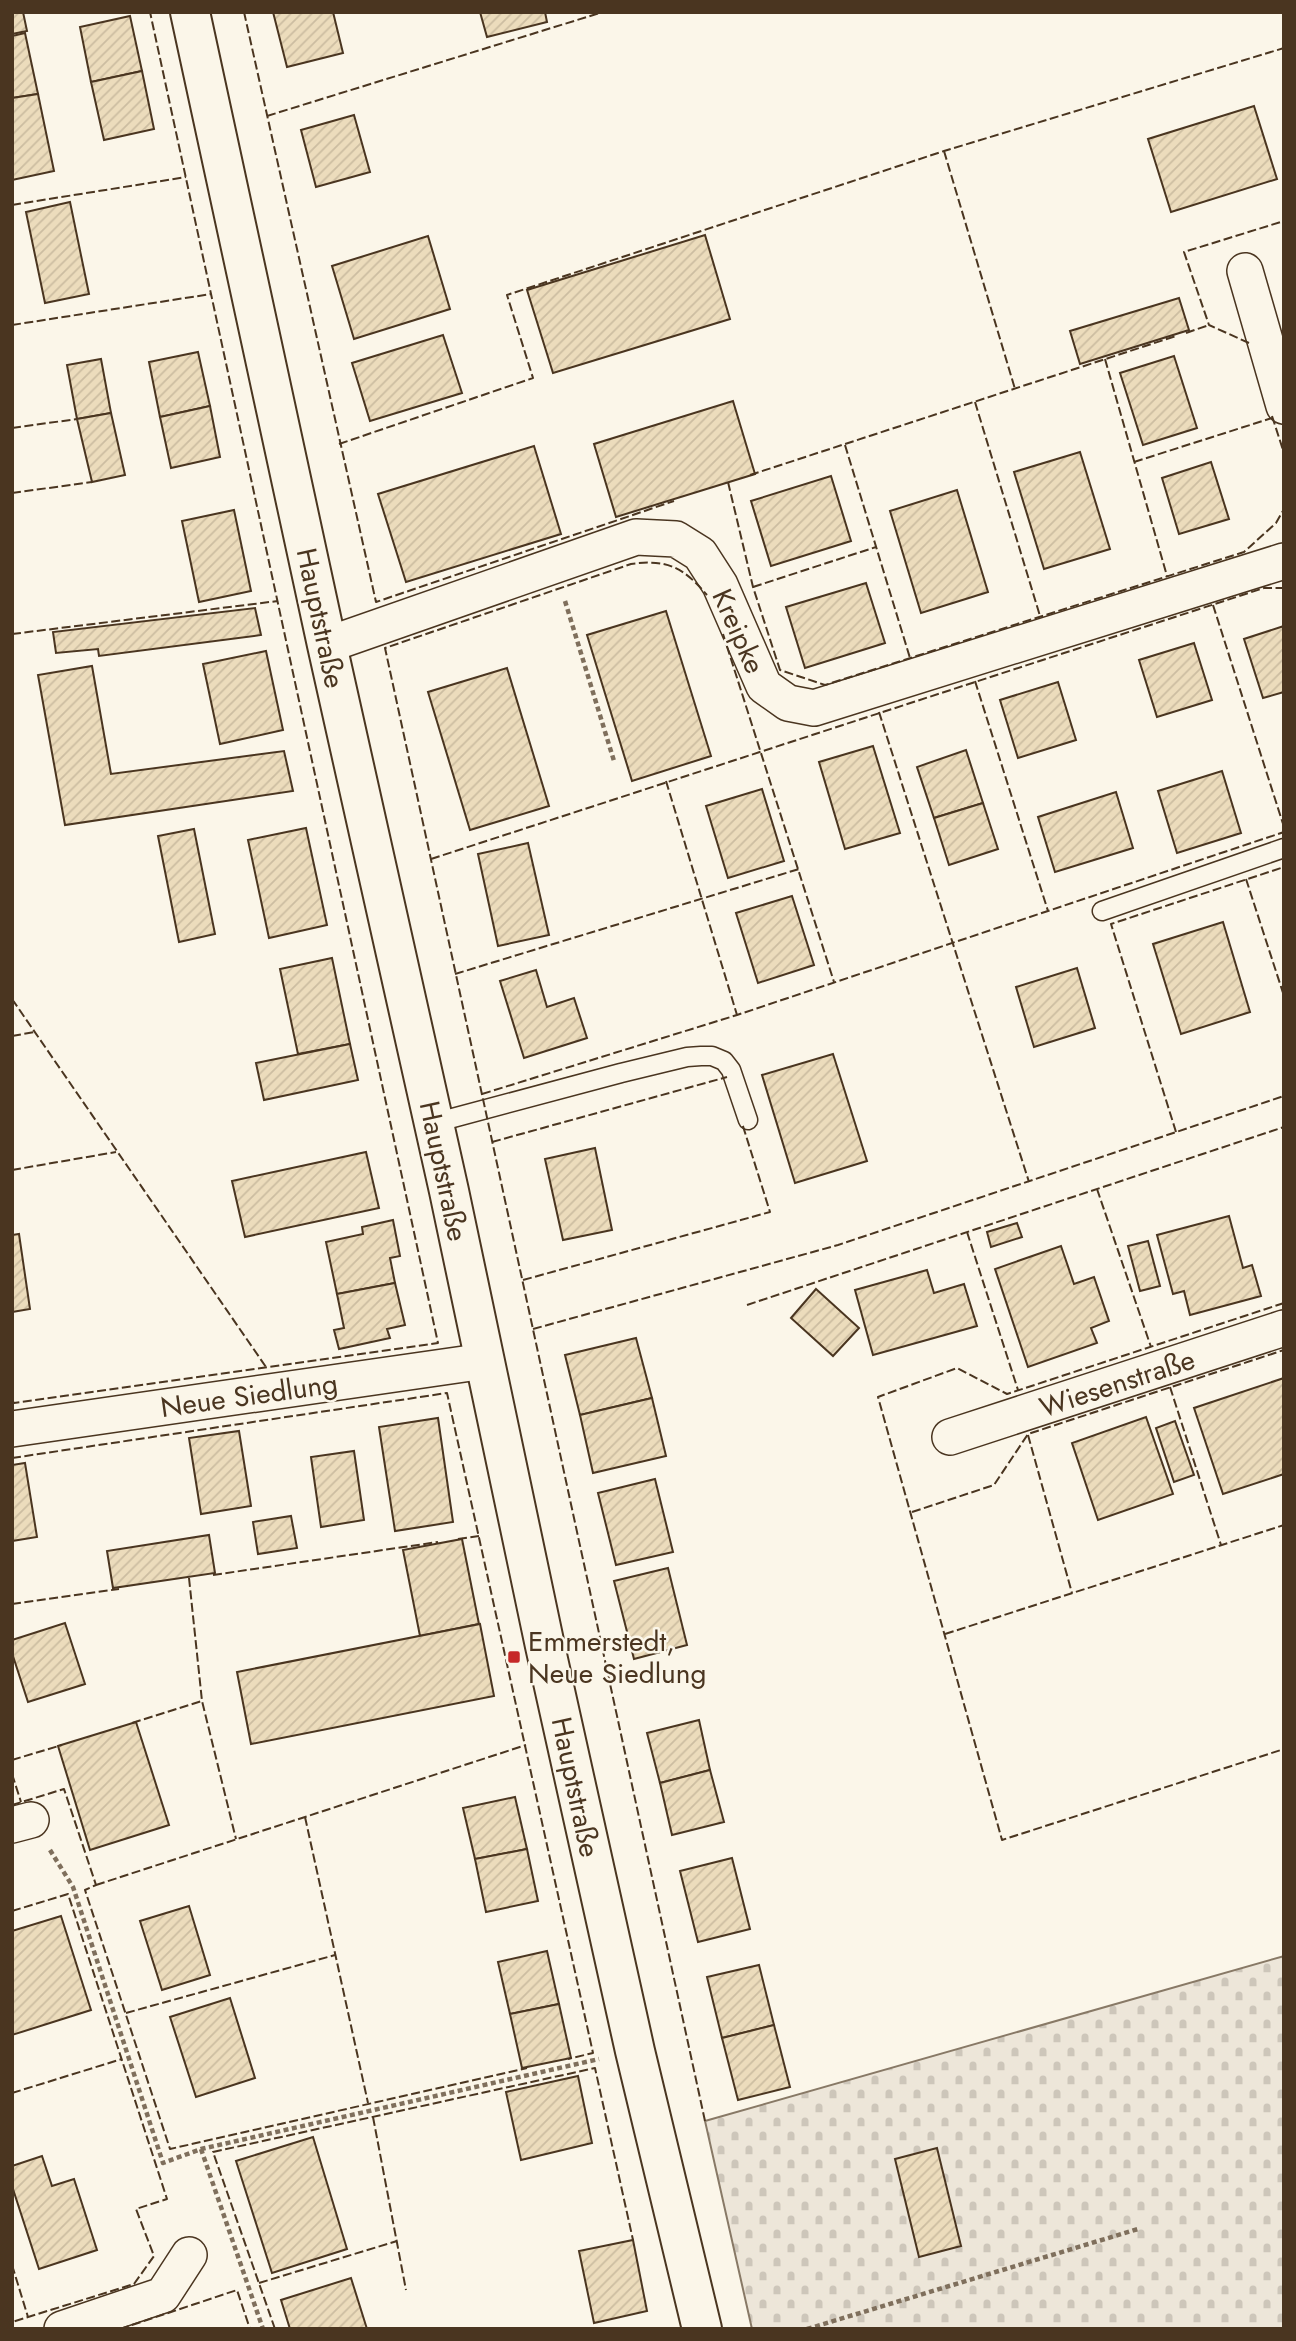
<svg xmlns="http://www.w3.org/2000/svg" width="1296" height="2341" font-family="Jost,sans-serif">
<defs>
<pattern id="cemetery-stones" width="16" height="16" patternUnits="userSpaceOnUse" patternTransform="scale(1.75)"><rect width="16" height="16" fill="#ede6d9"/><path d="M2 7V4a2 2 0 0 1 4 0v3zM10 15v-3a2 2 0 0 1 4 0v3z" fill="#cdc6ba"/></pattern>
<pattern id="building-hatch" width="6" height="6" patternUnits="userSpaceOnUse" patternTransform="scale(1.75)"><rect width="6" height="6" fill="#ecdcbc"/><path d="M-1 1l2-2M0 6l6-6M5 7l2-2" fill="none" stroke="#ccbda1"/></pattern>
</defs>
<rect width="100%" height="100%" fill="#fbf6e9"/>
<path fill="url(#cemetery-stones)" stroke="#887966" stroke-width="2" d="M1284,1956V2329H752L705,2121Z"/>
<g fill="url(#building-hatch)" stroke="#4a3520" stroke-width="2">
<path d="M12,12H23L27,31L12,34Z"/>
<path d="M273,12H333L343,53L287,67Z"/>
<path d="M480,12H545L547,22L487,37Z"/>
<path d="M130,16L142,71L91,82L80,27Z"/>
<path d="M25,33L38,94L12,98V36Z"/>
<path d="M142,71L154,129L104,140L91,82Z"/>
<path d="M38,94L54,171L12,180V98Z"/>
<path d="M1254,106L1277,179L1171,212L1148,139Z"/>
<path d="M354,115L370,172L316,187L301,130Z"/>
<path d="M70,202L89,294L45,303L26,212Z"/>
<path d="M705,235L730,319L553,373L527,290Z"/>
<path d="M428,236L450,309L354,339L332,266Z"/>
<path d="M1179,298L1189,330L1080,364L1070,331Z"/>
<path d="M443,335L462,393L370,421L352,363Z"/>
<path d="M198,352L210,406L160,417L149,362Z"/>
<path d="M1174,356L1197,428L1143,445L1120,373Z"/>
<path d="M101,359L111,413L77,419L67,365Z"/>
<path d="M733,401L755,474L616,517L594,444Z"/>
<path d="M210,406L220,457L171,468L160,417Z"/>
<path d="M111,413L125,475L92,482L77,419Z"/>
<path d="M534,446L561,534L406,582L378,494Z"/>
<path d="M1080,452L1110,549L1044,569L1014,472Z"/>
<path d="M1211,462L1229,519L1179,534L1162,478Z"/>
<path d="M831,476L851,541L771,566L751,501Z"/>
<path d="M957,490L988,592L921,613L890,511Z"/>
<path d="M234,510L251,591L199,602L182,521Z"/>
<path d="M866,583L885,643L805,668L786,607Z"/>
<path d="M255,608L261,635L99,656L98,649L56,653L53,632Z"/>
<path d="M666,611L711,756L632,781L587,635Z"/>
<path d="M1284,626V692L1263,698L1244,639Z"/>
<path d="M1194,643L1212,700L1157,717L1139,660Z"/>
<path d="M266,651L283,730L220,744L203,664Z"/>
<path d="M92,666L111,774L284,751L293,791L65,825L38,675Z"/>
<path d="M507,668L549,806L470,830L428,692Z"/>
<path d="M1058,682L1076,740L1018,758L1000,700Z"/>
<path d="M873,746L900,833L845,849L819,762Z"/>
<path d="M966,750L983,803L934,818L917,767Z"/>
<path d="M1222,771L1241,833L1177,853L1158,791Z"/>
<path d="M762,789L784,861L728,878L706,806Z"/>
<path d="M1116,792L1133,848L1055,872L1038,817Z"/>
<path d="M983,803L998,849L949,865L934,818Z"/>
<path d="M306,828L327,925L269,938L248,840Z"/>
<path d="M194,829L215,934L179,942L158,836Z"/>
<path d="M528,843L549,935L498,946L478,854Z"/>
<path d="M792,896L814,965L758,983L736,913Z"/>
<path d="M1223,922L1250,1012L1181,1034L1153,944Z"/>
<path d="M332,958L350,1044L298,1054L280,969Z"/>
<path d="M1077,968L1095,1028L1034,1047L1016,987Z"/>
<path d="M536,970L547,1007L574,998L587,1038L524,1058L500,981Z"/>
<path d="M350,1044L358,1080L264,1100L256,1063Z"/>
<path d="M833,1054L867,1161L795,1183L762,1075Z"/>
<path d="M595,1148L612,1230L563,1240L545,1159Z"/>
<path d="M366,1152L379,1208L245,1237L232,1181Z"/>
<path d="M1229,1216L1243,1268L1252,1265L1261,1296L1190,1315L1184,1291L1173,1294L1157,1235Z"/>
<path d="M393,1220L400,1256L390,1258L395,1283L337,1294L326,1242L363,1234L362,1227Z"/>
<path d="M1017,1223L1022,1237L991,1247L987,1232Z"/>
<path d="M19,1234L30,1309L12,1312V1235Z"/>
<path d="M1148,1241L1160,1286L1140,1291L1128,1246Z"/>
<path d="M1061,1246L1074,1284L1094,1277L1109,1321L1091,1328L1097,1343L1028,1367L995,1269Z"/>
<path d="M927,1270L934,1293L964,1284L977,1326L873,1355L855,1290Z"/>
<path d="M395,1283L405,1325L387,1329L390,1338L339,1349L334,1330L344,1328L337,1294Z"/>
<path d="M816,1289L859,1328L833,1356L791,1318Z"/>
<path d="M636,1338L652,1398L580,1415L565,1355Z"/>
<path d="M1284,1378V1474L1223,1494L1194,1408Z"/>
<path d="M652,1398L666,1456L593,1473L580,1415Z"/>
<path d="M1146,1417L1173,1494L1098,1520L1072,1443Z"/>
<path d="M438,1418L453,1522L395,1531L379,1427Z"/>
<path d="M1175,1421L1194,1475L1174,1482L1156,1428Z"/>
<path d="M239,1431L251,1506L201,1514L189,1438Z"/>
<path d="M354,1451L364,1520L321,1527L311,1457Z"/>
<path d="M25,1463L37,1537L12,1541V1465Z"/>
<path d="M655,1479L673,1552L616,1565L598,1493Z"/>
<path d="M291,1516L297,1548L258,1554L253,1522Z"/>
<path d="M209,1535L215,1573L113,1588L107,1551Z"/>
<path d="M462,1539L479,1624L420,1636L403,1550Z"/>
<path d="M668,1568L687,1645L634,1659L614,1581Z"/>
<path d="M65,1623L85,1684L28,1702L12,1653V1640Z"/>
<path d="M480,1624L494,1696L251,1744L237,1672Z"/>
<path d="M699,1720L710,1770L660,1783L647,1733Z"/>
<path d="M136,1722L169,1825L90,1850L58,1746Z"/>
<path d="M710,1770L724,1822L672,1835L660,1783Z"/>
<path d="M515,1797L527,1849L475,1859L463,1808Z"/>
<path d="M527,1849L538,1901L486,1912L475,1859Z"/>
<path d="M732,1858L750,1929L698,1942L680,1871Z"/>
<path d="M189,1906L210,1975L162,1990L140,1921Z"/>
<path d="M61,1916L91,2010L12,2035V1931Z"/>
<path d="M547,1951L559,2004L510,2014L498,1962Z"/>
<path d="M759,1965L774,2025L722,2038L707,1977Z"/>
<path d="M230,1998L255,2078L196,2097L170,2017Z"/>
<path d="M559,2004L571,2058L522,2068L510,2014Z"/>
<path d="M774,2025L790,2087L738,2100L722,2038Z"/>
<path d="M578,2076L592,2143L521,2160L506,2092Z"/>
<path d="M313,2137L347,2249L272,2273L236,2161Z"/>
<path d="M937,2148L961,2246L919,2257L895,2159Z"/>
<path d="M42,2156L52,2186L74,2179L97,2250L39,2269L12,2186V2166Z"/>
<path d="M633,2240L647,2311L594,2323L579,2251Z"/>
<path d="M351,2278L367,2329H290L281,2300Z"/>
</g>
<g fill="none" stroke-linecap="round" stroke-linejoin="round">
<defs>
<g id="lane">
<path d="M1102,911L1284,848"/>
<path d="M434,1123L621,1073L687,1057L701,1056H712L724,1061L731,1070L748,1120"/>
</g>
<g id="street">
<path d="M1245,271L1284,406"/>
<path d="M327,645L636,537L676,539L700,554L720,585L764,686L788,703L814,708L1284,561"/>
<path d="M12,1429L485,1361"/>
<path d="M950,1437L1284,1328"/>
<path d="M12,1825L31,1820"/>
<path d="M62,2329L163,2295L189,2255"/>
</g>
<path id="secondary" d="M190,12L327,645L449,1191L545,1646L635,2051L702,2329"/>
</defs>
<use href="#lane" stroke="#4a3520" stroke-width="21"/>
<use href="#street" stroke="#4a3520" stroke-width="38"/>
<use href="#secondary" stroke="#4a3520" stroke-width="42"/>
<g stroke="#7f6f5c" stroke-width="4.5" stroke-dasharray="5 3.5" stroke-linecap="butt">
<path d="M565,601L614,761"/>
<path d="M50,1850L73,1887L163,2163L201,2149L599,2059"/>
<path d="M201,2149L263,2329"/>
<path d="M807,2329L1138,2229"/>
</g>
<use href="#lane" stroke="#fbf6e9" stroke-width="18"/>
<use href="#street" stroke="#fbf6e9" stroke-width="35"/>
<use href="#secondary" stroke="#fbf6e9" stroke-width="38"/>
<g stroke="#4a3520" stroke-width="2" stroke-dasharray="9 3.5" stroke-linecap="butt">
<path d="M244,12L376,602L674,501"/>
<path d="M267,116L603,12"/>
<path d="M944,151L1015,389"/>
<path d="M12,205L186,177"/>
<path d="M12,325L211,294"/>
<path d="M1186,333L1209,325"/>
<path d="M1249,343L1209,325L1184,252L1284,221"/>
<path d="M1105,359L1167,576"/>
<path d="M975,402L1040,616"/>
<path d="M1272,416L1284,453"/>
<path d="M12,428L77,419"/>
<path d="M339,444L533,378L507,295L944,151L1284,48"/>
<path d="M845,445L910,658"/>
<path d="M1134,462L1272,418"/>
<path d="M750,475L1176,336"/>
<path d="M728,482L753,587L780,670L825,685L1244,552L1276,523L1284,509"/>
<path d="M12,493L92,482"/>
<path d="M753,587L876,547"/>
<path d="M1213,605L1284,827"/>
<path d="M12,634L278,601"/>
<path d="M723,634L834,982"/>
<path d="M975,681L1048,911"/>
<path d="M879,712L1029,1182"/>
<path d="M666,781L737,1015"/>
<path d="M431,859L1264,588H1284"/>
<path d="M1246,879L1284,996"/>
<path d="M455,974L799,869"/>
<path d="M12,999L266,1367"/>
<path d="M12,1036L35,1032"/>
<path d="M482,1094L737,1015L1284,832"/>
<path d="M1176,1132L1111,924L1284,867"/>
<path d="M492,1142L727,1077"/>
<path d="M12,1170L116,1152"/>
<path d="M1097,1189L1151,1347"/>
<path d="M967,1232L1018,1390"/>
<path d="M523,1280L770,1212L742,1123"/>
<path d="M1284,1303L1007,1394L957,1368L878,1397L1002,1840L1284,1749"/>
<path d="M747,1305L1284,1127"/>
<path d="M533,1329L838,1245L1284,1096"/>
<path d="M1170,1387L1221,1545"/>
<path d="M12,1400L14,1403L438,1343L150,12"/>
<path d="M1028,1435L1072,1593"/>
<path d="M12,1458L447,1393L593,2053L568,2059"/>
<path d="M912,1512L994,1485L1028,1434L1284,1350"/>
<path d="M458,1539L479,1536"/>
<path d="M213,1575L438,1542"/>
<path d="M189,1578L202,1701L236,1839"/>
<path d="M12,1604L119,1589"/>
<path d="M945,1634L1284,1525"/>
<path d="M132,1723L202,1701"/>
<path d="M12,1760L62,1745"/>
<path d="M12,1774L21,1802"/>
<path d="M12,1805L64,1789L96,1885L85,1890L170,2149L527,2068"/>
<path d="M305,1817L368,2103"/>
<path d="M96,1885L526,1745"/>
<path d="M12,1911L68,1894L167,2199L136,2209L154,2256L134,2284L12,2322"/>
<path d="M126,2013L335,1955"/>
<path d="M12,2093L122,2059"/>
<path d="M373,2117L406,2290"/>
<path d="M705,2121L385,648L631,564C667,559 683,567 707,595"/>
<path d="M12,2265L28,2317"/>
<path d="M259,2283L397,2241"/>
<path d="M120,2329L237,2290L250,2329"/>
<path d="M275,2329L213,2152L595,2068L633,2240"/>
</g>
</g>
<rect fill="#c62828" stroke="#fbf6e9" stroke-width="2.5" x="507" y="1650" width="14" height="14" rx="3.5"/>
<g text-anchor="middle" stroke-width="5" stroke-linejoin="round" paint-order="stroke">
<g font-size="28" fill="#4a3520" stroke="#fbf6e9">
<text transform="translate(321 618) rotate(78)" y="10">Hauptstraße</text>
<text transform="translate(739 631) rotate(66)" y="10">Kreipke</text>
<text transform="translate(444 1171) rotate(78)" y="10">Hauptstraße</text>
<text transform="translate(1117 1383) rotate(-18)" y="10">Wiesenstraße</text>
<text transform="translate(249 1395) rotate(-8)" y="10">Neue Siedlung</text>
<text transform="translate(576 1787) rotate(78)" y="10">Hauptstraße</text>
</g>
<g font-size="28" fill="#4a3520" stroke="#fbf6e9" text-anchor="start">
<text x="528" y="1651">Emmerstedt,<tspan x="528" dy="32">Neue Siedlung</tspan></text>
</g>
</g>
<rect width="1296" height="2341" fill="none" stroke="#4a3520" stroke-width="28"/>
</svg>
